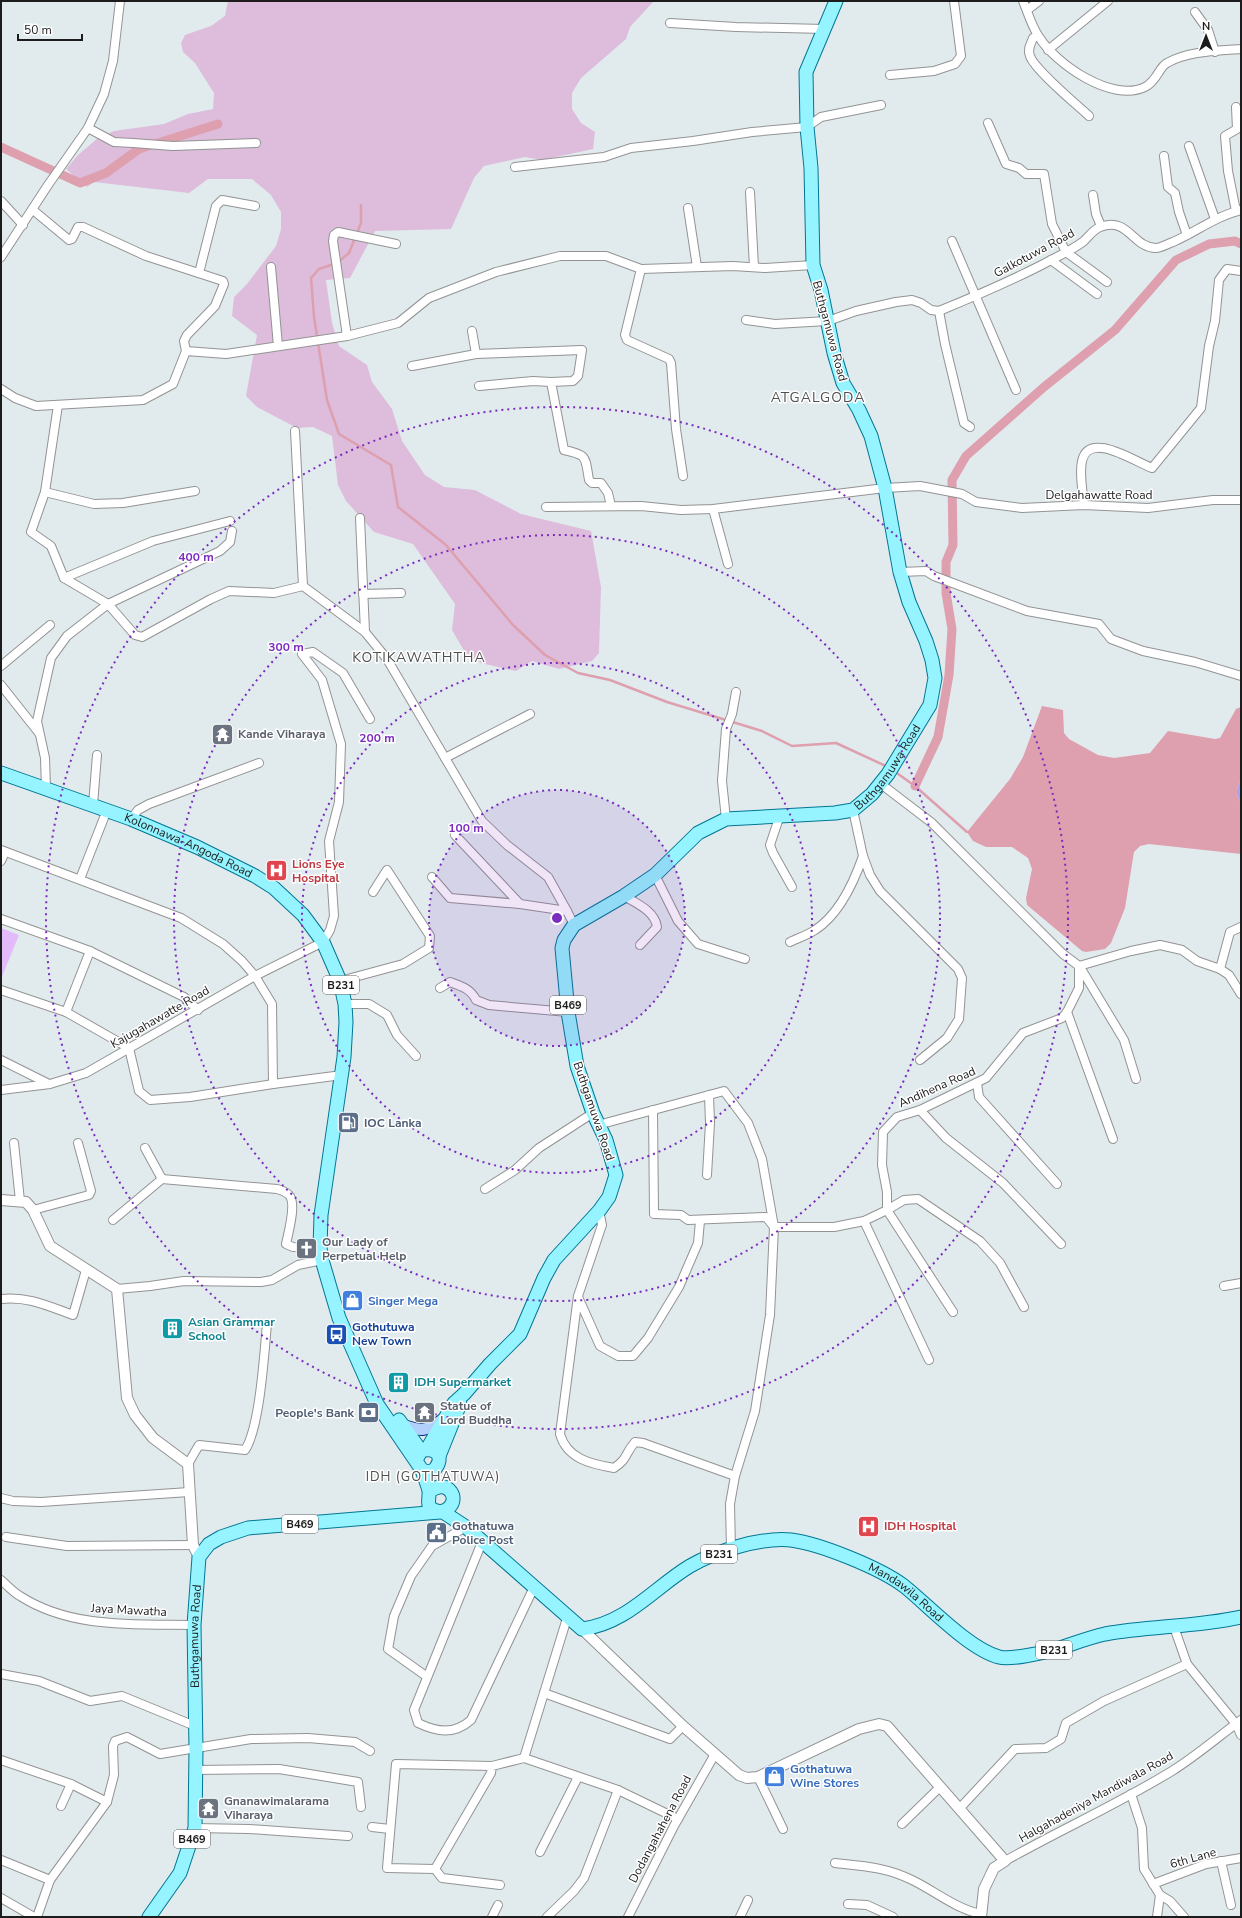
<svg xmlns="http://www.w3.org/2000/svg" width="1242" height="1918" font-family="'Nunito Sans',sans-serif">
<rect width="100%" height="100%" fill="#e1ebee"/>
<path fill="#a8a4eb" d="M1241,781V802C1235,795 1236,788 1241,781Z"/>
<path fill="#ddbddb" d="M228,1H654L630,27L626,39L581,78L572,93V109L581,123L595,132L593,149L542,160L525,157L484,166L474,178L451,229L375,231L350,278L326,280L332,323L339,346L367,365L372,382L392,409L402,441L425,475L444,487L475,490L521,514L591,531L601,587L599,653L592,661L559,669L532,661L516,671L481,663L466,654L452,630L455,604L413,544L374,532L346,501L338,485L332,436L313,427L297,428L257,407L246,396L257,335L232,316L234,297L247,284L276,246L281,229V212L271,195L252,179H208L189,193L94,182L87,187L66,169L78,155L98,138L114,131L164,124L188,114L213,109L214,93L195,63L183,52L181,43L185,35L211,26L225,16Z"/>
<path fill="#e3bbfb" d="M1,928L19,935L1,979Z"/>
<path fill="#de9fae" d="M1042,706L1063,710L1064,733L1069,739L1098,755L1114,758L1150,753L1168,731L1215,739L1220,738L1236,709L1241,707V781C1236,788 1235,795 1241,802V854L1149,844L1140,846L1134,852L1125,908L1111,943L1105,949L1086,952L1082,951L1027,905L1026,898L1032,869L1028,858L1012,847H986L973,841L967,832L1010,779L1023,757Z"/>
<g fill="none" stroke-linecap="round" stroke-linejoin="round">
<g stroke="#de9fae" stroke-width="2.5">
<path d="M361,205V223L349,253L337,263L319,269L311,278L314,317L327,400L339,434L391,465L398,507L446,545L513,625L545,655L578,673L610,680L667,702L762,731L792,746L836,743L888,767"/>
<path d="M894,771L915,786L967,832"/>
</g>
<g stroke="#de9fae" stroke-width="9">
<path d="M1,147L80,183L106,173L139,149L218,124"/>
<path d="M915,786L938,737L949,675L952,629L946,593V562L953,545L952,480L966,456L1044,387L1115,330L1176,260L1209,244L1235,241L1241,244"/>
</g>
<defs>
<g id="minor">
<path d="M1023,1C1028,13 1032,27 1039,37C1056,64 1112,103 1145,87C1157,81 1159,67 1167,63C1188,51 1217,51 1241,49"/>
<path d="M1027,10L1039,1"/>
<path d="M1195,12L1208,30L1215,52"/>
<path d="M670,23L736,27L825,29"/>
<path d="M1038,36L1033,38C1031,44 1027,49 1030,56C1034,69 1077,105 1089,116"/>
<path d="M1048,50L1108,1"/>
<path d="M890,75L934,71L955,64L961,56L954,1"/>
<path d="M1236,107L1237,129L1225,136L1228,171L1236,211"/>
<path d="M988,123L1006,164L1019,168L1026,174H1044L1052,224L1066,252L1107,282"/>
<path d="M88,128L114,142L133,143L173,146L256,143"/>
<path d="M1189,146L1215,219"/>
<path d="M1164,156L1168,187L1175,193L1179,212L1187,235"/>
<path d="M515,167L604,157L631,148L693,141L752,132L807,127L821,117L881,105"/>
<path d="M750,192L754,267"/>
<path d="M1093,195L1096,214L1101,226"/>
<path d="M1,201L23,225"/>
<path d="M688,208L697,267"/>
<path d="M33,210L69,240L72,239L78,227H83L146,256L223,281L224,284L215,306L187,335L184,341L186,351"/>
<path d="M952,241L1016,390"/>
<path d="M1,257L48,185L88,128L104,94L113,61L120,1"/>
<path d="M1051,260L1097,294"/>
<path d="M271,267L278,346"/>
<path d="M641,269L625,335L627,340L669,359L671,363L676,429L683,476"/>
<path d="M199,273L216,206L222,200L255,206"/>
<path d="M939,311L945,344L964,423L970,427"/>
<path d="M746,320L775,324L828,321L856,311L896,302L912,300L921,303L931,310L939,311C978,295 1016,279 1053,259C1063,254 1075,248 1084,241C1089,236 1093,230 1100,227C1128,216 1133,248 1156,248C1161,248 1167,244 1173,242C1196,232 1216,216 1241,210"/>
<path d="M472,331L476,354"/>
<path d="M347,336L333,241L334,235L338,232L396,244"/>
<path d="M412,366L476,354L582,350L578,376L573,381L551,382L564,450C588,455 585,457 589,480L592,483H601L608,493L611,506"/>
<path d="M479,386L533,381L551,382"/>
<path d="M1,389L15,398L36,406L143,400L173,384L186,351L226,354L347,336L398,323L429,298L496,272L560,256H606L641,269L733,266L765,268L813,265"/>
<path d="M58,405L45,492L31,532L51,546L64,578L108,604L135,635L142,637L211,599L229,591L274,593L303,586L365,632L387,659L482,821L507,845L548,877L567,911"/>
<path d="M295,431L303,586"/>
<path d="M45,492L94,504L123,503L195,491"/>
<path d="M1084,505C1083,491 1079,475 1082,461C1089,430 1135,462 1152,468L1201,408L1209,346L1215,321L1219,280L1227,269L1241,271"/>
<path d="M546,507L641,506L681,510L713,509L885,488L920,486L962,494L976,502L1022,508L1084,505L1148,508L1213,500H1241"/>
<path d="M713,509L728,564"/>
<path d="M360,518L365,632"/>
<path d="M900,572L926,571L934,576L1027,611L1099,624L1111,639L1143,651L1195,662L1241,676"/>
<path d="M64,578L153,541L230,521"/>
<path d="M363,594L401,593"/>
<path d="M1,666L50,625"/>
<path d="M1,685L39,733"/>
<path d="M445,758L530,714"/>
<path d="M881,784L932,823L1063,954L1079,966L1131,951L1160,945L1182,950L1197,961L1220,969L1230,932L1241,927"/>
<path d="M46,789L45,758L37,721L51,658L67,636L108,604L220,551L230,542L232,531"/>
<path d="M93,805L97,755"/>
<path d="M853,810L863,856L870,875L880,891L958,969L962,978L959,1019L947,1038L920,1060"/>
<path d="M780,815L770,845L773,853L792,887"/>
<path d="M131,819L138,810L149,804L259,763"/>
<path d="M726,819L722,781L726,729L732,714L736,692"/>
<path d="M455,835L520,904L567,911L574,925"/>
<path d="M1,850L181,918L223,944L242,961L255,976L272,1004L273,1084L190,1097L150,1100L139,1091L129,1048L66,1012L1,990"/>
<path d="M1,861L5,852"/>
<path d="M655,875L678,921L698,944L745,959"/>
<path d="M432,877L450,898L520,904"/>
<path d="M80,879L107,810"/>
<path d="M624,896C636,903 655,911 657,927L640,945"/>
<path d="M1,919L90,951L184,997L198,1010"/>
<path d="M790,942C798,938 808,935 815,930C840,914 854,882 863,856"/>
<path d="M1080,967L1124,1040L1136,1079"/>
<path d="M1220,969L1229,975L1241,994"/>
<path d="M340,981L403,964L429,948L430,936L387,870L373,892"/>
<path d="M440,988L450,982C461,986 471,989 476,1000L489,1005L568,1012"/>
<path d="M345,1004H369L387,1015L397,1035L416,1056"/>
<path d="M66,1012L90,951"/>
<path d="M1067,1012L1113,1139"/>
<path d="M1,1060L49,1084"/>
<path d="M977,1083L979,1097L1057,1184"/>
<path d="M273,1084L342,1075"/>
<path d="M1,1090L50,1084L86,1073L255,976L323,942L330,930L334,916L329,841L339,802L341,744L322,680L302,654L313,652L343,673L370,719"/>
<path d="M653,1110L654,1214L681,1215L688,1220L766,1217L774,1227H834L864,1221L887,1210V1192L882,1165L883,1132L897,1117L920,1110L986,1078L1023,1033L1062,1018L1067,1012L1079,988V966"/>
<path d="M920,1110L946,1138L1003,1183L1061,1244"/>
<path d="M598,1125L724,1091L748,1123L762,1159L774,1227L770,1315L755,1411L735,1476L730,1504L731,1549"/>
<path d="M14,1143L20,1201"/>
<path d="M707,1175L710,1123L709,1095"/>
<path d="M162,1179L277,1189C281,1190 286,1192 289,1195C297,1203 288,1234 286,1244L293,1247L320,1248"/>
<path d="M485,1189L515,1170L539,1148L593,1113"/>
<path d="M33,1210L89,1195L91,1191L78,1143"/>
<path d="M599,1211L602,1225L578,1296L560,1434C567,1459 591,1464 614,1468C628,1459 625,1453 635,1442L643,1443L735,1476"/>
<path d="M113,1220L162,1179L145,1148"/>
<path d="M864,1221L929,1360"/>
<path d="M1224,1286L1241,1283"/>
<path d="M117,1289L150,1286L184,1281L261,1282L272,1280L298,1265L322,1260"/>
<path d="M578,1297L600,1346L618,1356H633L648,1338L679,1287L698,1243L700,1221"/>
<path d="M1,1299C28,1296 48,1306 73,1315L86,1270"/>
<path d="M953,1312L887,1210L904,1200L918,1199L980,1241L1000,1263L1024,1307"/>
<path d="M188,1464L199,1445L245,1450C260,1427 264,1355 267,1324"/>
<path d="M1,1498L13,1501L41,1502L189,1492"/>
<path d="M6,1537L67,1546L193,1545"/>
<path d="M482,1542L414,1710L418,1723C437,1732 454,1735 471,1720L535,1585"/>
<path d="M1,1580C7,1585 13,1592 20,1596C71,1629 135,1624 194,1625"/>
<path d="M1174,1627L1187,1664L1236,1724L1241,1735"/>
<path d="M1,1674L39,1681L90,1701L122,1696L195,1726"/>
<path d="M426,1676L388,1649L394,1616L411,1576L432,1546L466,1527"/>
<path d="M544,1693L670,1739L683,1726"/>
<path d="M524,1758L568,1615"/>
<path d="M1,1760L71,1784L107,1802"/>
<path d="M492,1766L491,1773L435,1869L387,1868L396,1764L492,1766L524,1758L618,1790L678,1819"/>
<path d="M196,1770L279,1769L358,1782L361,1807"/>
<path d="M758,1777L783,1829"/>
<path d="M1131,1794L1142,1828L1144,1869L1160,1895L1157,1917"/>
<path d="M61,1806L71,1784"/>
<path d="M960,1808L1015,1749L1046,1748L1061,1739L1066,1723L1104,1701L1187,1664"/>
<path d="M902,1824L940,1787"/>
<path d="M372,1827L390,1829"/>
<path d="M195,1828L249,1829L348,1836"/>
<path d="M540,1852L578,1777"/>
<path d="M1,1860L50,1880"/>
<path d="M1005,1861C1060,1830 1118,1804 1172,1771C1196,1756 1218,1737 1241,1720"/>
<path d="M1221,1861L1231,1905"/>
<path d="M835,1863C863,1866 886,1867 912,1880C935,1891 956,1909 981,1914"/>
<path d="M435,1869L442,1878L500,1885"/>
<path d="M1153,1884L1206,1864L1241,1858"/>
<path d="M1160,1895L1170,1901L1184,1917"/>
<path d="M1,1898L34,1917"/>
<path d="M848,1904L867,1905L893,1917"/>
<path d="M37,1917L50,1880L107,1802L114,1775L113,1746L115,1741L127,1737L160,1754L251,1739L308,1738L355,1742L370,1751"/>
<path d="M492,1917L498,1905"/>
<path d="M547,1917L574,1891L584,1878L618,1790"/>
<path d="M628,1917L674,1826L715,1754"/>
<path d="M740,1917L748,1900"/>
</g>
<g id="tertiary">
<path d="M1,1200L26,1202L33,1210L50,1246L117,1289L127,1398L135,1415L153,1438L188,1464L193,1545L199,1557"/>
<path d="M582,1629L683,1726L739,1775L747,1778L758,1777L859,1729L879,1724L887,1726L1005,1861L994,1868L984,1889L981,1917"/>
</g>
<path id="secondary" d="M403,1425C422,1432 426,1431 442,1420"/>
<g id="primary">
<path id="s1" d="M1,773L131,819L197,847L255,876L274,888L303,915L323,942L340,981L345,1004L346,1022L344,1057L321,1215L320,1248L322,1260L339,1318L377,1404L422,1470L428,1472L434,1470C445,1458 437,1446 421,1451L416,1460"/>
<path d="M399,1420L421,1451"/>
<path id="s2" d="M427,1449L454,1403L464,1394L490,1364L520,1334L544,1278L554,1260L599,1211L609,1197L616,1175L606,1140L593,1113L577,1066L568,1012L562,948L564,940L574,925L624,896L655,875L698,833L726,819L835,813L853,810L872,794L888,774L930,705L935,678L932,660L926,641L909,602L900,572L885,488L871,436L859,410L843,383L834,353L821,290L813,265L811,168L807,127L806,72L836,1"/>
<path d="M439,1456L460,1404"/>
<path d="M422,1470C424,1477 428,1485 429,1491C430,1498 425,1506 434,1510C446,1516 458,1502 451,1492C445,1483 435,1487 429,1492"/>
<path id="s3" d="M443,1512L466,1527L582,1629C626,1624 655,1587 690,1566C716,1551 761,1537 791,1540C821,1544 880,1568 904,1586C929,1606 969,1649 999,1657C1010,1660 1042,1653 1053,1650C1070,1645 1087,1638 1105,1634C1149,1626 1196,1627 1241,1617"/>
<path id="s4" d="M149,1917L180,1873L195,1828L196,1749L194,1625L199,1557L209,1544L221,1537L248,1528L440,1512"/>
</g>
</defs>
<use href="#minor" stroke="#939393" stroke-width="10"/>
<use href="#tertiary" stroke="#939393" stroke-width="12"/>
<use href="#secondary" stroke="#012a76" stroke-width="13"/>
<use href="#primary" stroke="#007694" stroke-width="15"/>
<use href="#minor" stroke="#fff" stroke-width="8"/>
<use href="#tertiary" stroke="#fff" stroke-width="10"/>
<use href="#secondary" stroke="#b2d0fc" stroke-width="11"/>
<use href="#primary" stroke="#95f4ff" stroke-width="13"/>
</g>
<circle cx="557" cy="918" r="128" fill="#7b2cbf" fill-opacity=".12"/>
<g fill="none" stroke="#7b2cbf" stroke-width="2" stroke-dasharray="2 4">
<circle cx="557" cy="918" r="128"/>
<circle cx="557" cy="918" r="255"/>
<circle cx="557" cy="918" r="383"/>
<circle cx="557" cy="918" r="511"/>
</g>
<defs>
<symbol id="temple-square" viewBox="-11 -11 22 22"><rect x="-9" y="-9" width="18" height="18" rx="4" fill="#6b7280" stroke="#fff"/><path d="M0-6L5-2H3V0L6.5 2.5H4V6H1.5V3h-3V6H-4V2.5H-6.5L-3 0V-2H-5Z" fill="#fff"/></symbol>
<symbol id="hospital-square" viewBox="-11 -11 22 22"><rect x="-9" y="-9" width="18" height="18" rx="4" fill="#e0444e" stroke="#fff"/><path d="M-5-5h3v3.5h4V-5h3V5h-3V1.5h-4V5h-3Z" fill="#fff"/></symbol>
<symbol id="fuel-square" viewBox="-11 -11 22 22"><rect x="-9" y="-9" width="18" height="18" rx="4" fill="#5c6f8a" stroke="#fff"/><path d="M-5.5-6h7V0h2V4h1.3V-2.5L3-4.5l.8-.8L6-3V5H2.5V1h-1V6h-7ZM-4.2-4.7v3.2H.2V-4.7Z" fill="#fff"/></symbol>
<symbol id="church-square" viewBox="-11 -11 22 22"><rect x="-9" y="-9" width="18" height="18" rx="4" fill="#6b7280" stroke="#fff"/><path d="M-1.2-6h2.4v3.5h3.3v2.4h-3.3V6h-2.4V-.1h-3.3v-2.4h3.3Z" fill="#fff"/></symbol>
<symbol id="shop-square" viewBox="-11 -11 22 22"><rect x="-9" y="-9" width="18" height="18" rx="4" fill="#3f7fe0" stroke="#fff"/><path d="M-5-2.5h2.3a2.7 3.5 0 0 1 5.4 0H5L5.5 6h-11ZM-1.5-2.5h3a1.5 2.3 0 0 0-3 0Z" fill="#fff"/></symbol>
<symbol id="building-square" viewBox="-11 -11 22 22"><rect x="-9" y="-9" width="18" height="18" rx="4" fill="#0f9aa8" stroke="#fff"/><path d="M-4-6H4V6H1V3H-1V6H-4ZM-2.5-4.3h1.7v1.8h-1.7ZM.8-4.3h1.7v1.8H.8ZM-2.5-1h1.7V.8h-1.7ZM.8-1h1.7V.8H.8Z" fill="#fff"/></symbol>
<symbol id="bus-square" viewBox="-11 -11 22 22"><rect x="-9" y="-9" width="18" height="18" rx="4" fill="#1a4fb4" stroke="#fff"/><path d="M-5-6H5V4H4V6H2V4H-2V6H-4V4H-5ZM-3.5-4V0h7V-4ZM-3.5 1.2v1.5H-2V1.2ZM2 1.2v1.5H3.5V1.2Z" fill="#fff"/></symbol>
<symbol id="bank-square" viewBox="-11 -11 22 22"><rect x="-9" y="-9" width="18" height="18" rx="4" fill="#5c6f8a" stroke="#fff"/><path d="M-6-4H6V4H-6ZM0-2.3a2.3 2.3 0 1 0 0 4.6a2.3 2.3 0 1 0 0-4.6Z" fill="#fff"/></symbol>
<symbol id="civic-square" viewBox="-11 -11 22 22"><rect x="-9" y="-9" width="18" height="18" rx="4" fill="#5c6f8a" stroke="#fff"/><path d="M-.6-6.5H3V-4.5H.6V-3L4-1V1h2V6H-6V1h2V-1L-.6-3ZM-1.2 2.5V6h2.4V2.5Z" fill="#fff"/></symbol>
</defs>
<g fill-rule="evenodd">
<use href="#temple-square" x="210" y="722" width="25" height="25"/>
<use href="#hospital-square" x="264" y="858" width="25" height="25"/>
<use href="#fuel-square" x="336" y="1110" width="25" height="25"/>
<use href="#church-square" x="294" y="1236" width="25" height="25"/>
<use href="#shop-square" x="340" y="1288" width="25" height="25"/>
<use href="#building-square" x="160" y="1316" width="25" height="25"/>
<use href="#bus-square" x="324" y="1322" width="25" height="25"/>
<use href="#building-square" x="386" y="1370" width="25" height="25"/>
<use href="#bank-square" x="356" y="1400" width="25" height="25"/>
<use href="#temple-square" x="412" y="1400" width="25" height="25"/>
<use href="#hospital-square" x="856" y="1514" width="25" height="25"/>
<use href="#civic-square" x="424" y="1520" width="25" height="25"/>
<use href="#shop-square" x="762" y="1764" width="25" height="25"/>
<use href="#temple-square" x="196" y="1796" width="25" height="25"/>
</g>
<g text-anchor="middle" stroke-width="3" stroke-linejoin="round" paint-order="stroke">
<g fill="#fff" stroke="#606060" stroke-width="1">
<rect x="323" y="976" width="36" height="18" rx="3"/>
<rect x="550" y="996" width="36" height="18" rx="3"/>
<rect x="282" y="1515" width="36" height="18" rx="3"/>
<rect x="701" y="1545" width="36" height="18" rx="3"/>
<rect x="1036" y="1641" width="36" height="18" rx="3"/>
<rect x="174" y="1830" width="36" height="18" rx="3"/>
</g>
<g font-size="11" font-weight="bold" fill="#1c1c1c">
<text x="341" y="989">B231</text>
<text x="568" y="1009">B469</text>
<text x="300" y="1528">B469</text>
<text x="719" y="1558">B231</text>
<text x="1054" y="1654">B231</text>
<text x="192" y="1843">B469</text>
</g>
<g font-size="12" fill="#1c1c1c" stroke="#fff">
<text transform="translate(1034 253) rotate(-28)" y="4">Galkotuwa Road</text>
<text transform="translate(830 331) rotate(75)" y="4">Buthgamuwa Road</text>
<text x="1099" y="499">Delgahawatte Road</text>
<text dy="4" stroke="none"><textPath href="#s2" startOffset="968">Buthgamuwa Road</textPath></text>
<text dy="4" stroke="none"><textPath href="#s1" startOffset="201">Kolonnawa-Angoda Road</textPath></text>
<text transform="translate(160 1017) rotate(-30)" y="4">Kajugahawatte Road</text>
<text transform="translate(937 1087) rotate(-24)" y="4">Andihena Road</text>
<text transform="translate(594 1111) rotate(71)" y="4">Buthgamuwa Road</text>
<text dy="4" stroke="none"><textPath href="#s3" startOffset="542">Mandawila Road</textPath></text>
<text transform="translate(129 1610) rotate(3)" y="4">Jaya Mawatha</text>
<text dy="4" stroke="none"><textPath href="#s4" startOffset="293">Buthgamuwa Road</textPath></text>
<text transform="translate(1096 1797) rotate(-29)" y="4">Halgahadeniya Mandiwala Road</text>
<text transform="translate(660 1829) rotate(-62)" y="4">Dodangahahena Road</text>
<text transform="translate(1193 1858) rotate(-16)" y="4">6th Lane</text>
</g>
<g font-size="12" font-weight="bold" fill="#5b616d" stroke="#fff" text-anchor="start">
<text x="238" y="738">Kande Viharaya</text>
<text x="322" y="1246">Our Lady of<tspan x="322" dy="14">Perpetual Help</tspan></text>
<text x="440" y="1410">Statue of<tspan x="440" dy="14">Lord Buddha</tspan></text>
<text x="224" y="1805">Gnanawimalarama<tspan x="224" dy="14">Viharaya</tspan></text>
</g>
<g font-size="12" font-weight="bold" fill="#be3a42" stroke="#fff" text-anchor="start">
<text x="292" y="868">Lions Eye<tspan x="292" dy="14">Hospital</tspan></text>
<text x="884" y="1530">IDH Hospital</text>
</g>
<g font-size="12" font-weight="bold" fill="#4e5e75" stroke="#fff" text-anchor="start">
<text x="364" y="1127">IOC Lanka</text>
<text x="354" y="1417" text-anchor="end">People's Bank</text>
<text x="452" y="1530">Gothatuwa<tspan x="452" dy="14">Police Post</tspan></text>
</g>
<g font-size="12" font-weight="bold" fill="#366cbe" stroke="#fff" text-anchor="start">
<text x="368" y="1305">Singer Mega</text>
<text x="790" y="1773">Gothatuwa<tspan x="790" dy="14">Wine Stores</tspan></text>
</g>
<g font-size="12" font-weight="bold" fill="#0d838f" stroke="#fff" text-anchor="start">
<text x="188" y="1326">Asian Grammar<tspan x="188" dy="14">School</tspan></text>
<text x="414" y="1386">IDH Supermarket</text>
</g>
<g font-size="12" font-weight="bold" fill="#164399" stroke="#fff" text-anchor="start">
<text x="352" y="1331">Gothutuwa<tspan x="352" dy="14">New Town</tspan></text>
</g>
<g font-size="13" letter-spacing="1" fill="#4f4f4f" stroke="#fff">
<text x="433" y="1481">IDH (GOTHATUWA)</text>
</g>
<g font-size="14" letter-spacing="1" fill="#4f4f4f" stroke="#fff">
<text x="818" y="402">ATGALGODA</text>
<text x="419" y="662">KOTIKAWATHTHA</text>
</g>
</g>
<circle cx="557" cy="918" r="6" fill="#7b2cbf" stroke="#fff" stroke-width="2"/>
<g font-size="12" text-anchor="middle" font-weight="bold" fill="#7b2cbf" stroke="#fff" stroke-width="3" stroke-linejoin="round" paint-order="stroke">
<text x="196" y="561">400 m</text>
<text x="286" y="651">300 m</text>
<text x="377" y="742">200 m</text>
<text x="466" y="832">100 m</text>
</g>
<rect width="1242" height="1918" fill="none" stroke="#1c1c1c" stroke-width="4"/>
<g transform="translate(1206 36)" stroke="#ffffff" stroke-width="3" paint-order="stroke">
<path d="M0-3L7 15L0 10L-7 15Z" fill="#1c1c1c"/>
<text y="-6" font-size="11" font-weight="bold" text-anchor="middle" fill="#1c1c1c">N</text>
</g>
<path d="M18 34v6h64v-6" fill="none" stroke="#1c1c1c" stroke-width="2"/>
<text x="24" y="34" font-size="12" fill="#1c1c1c" stroke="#ffffff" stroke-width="3" paint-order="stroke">50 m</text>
</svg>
